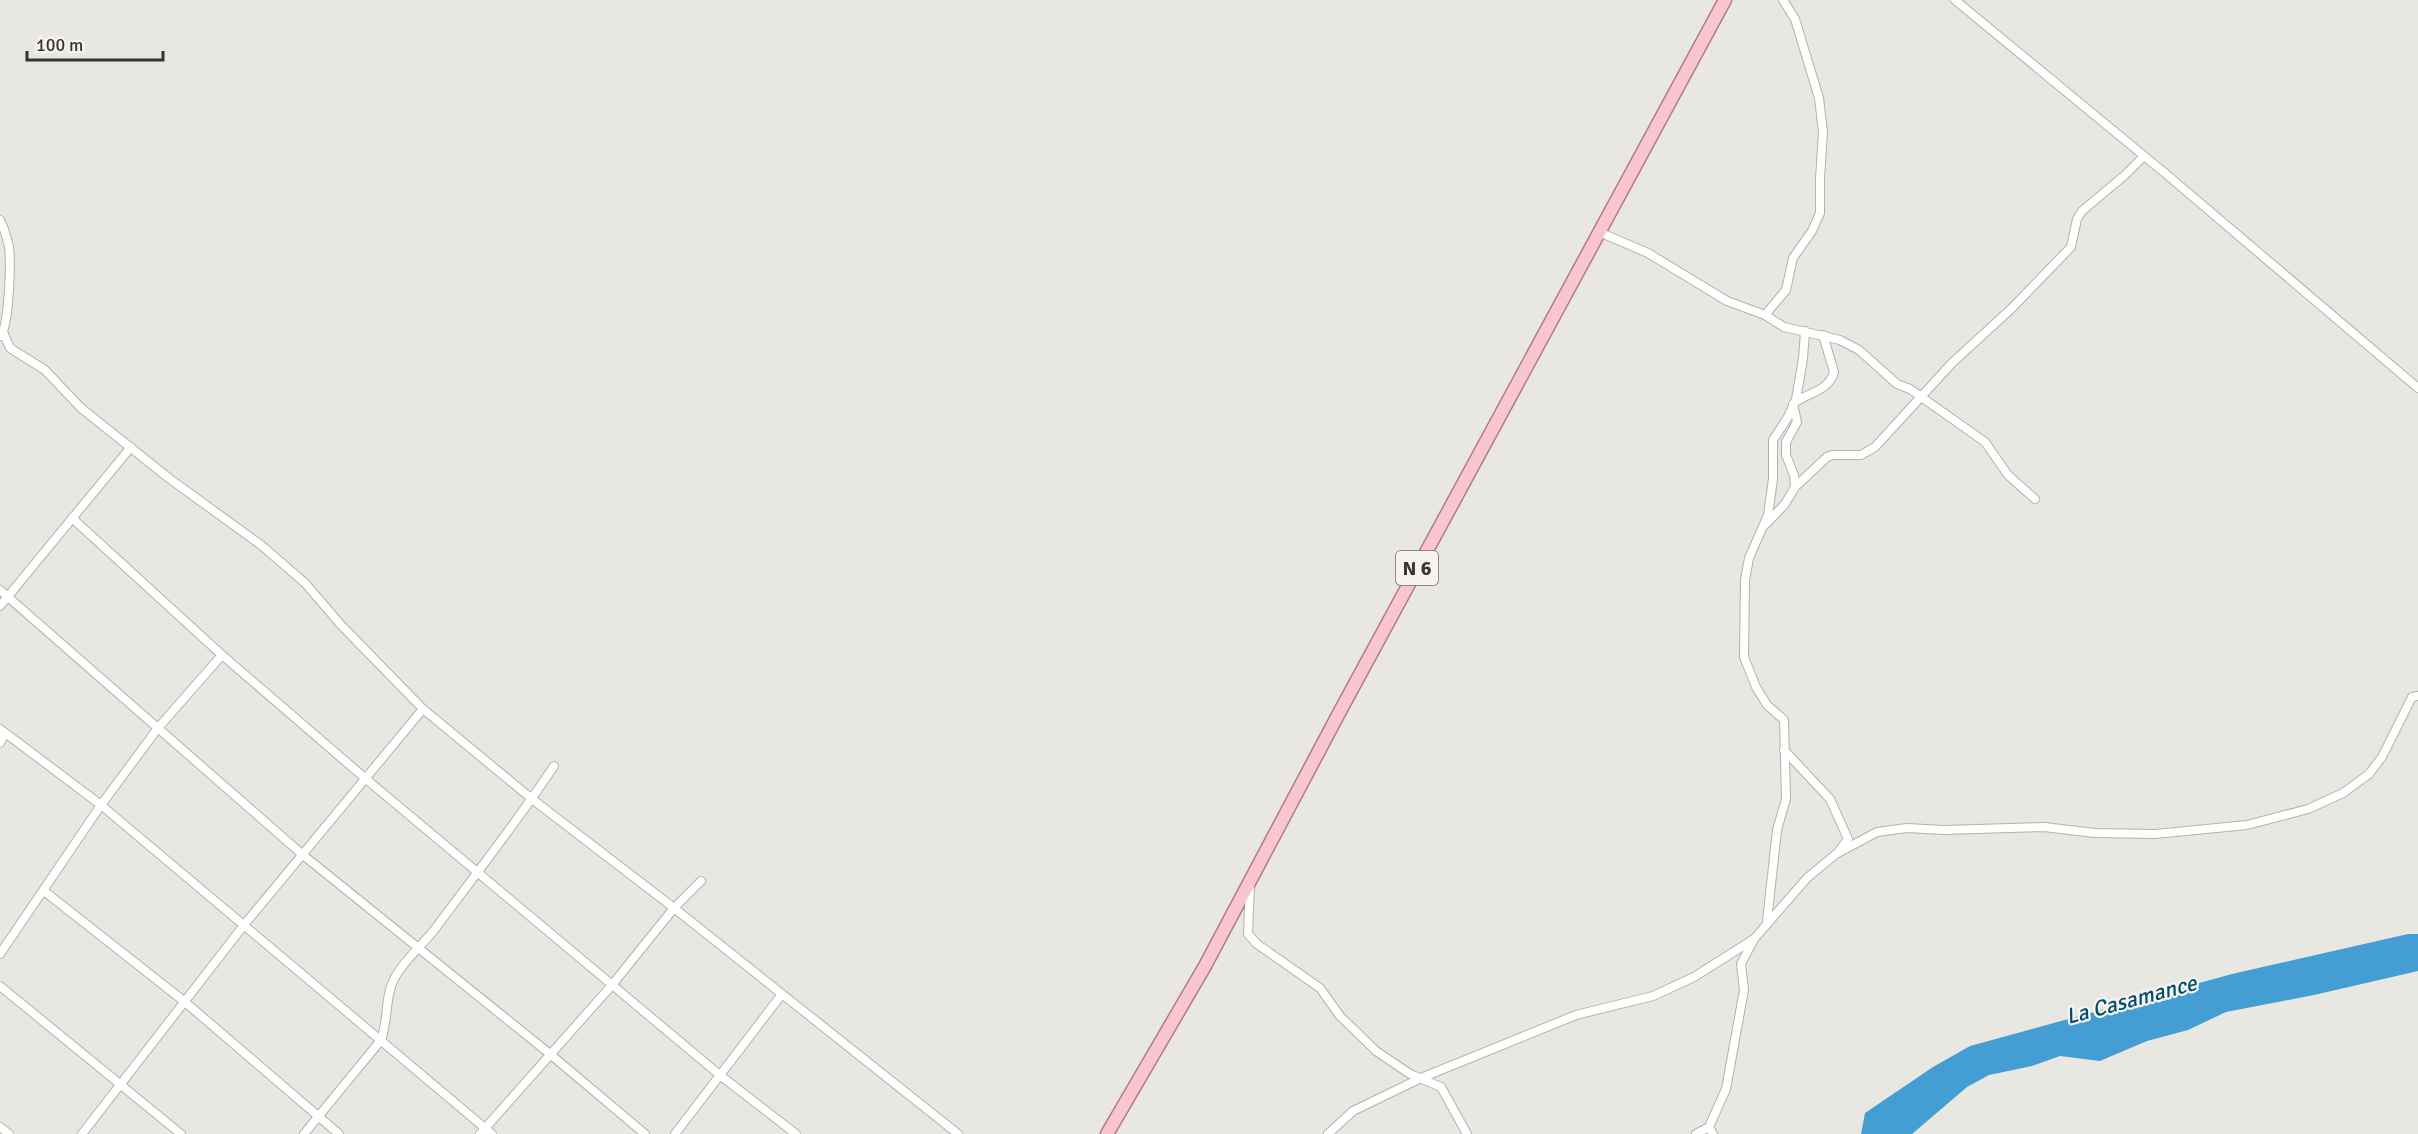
<svg xmlns="http://www.w3.org/2000/svg" width="2418" height="1134" font-family="Signika,sans-serif">
<rect width="100%" height="100%" fill="#e9e7e2"/>
<path fill="#449ed3" d="M2408,934H2418V971L2314,995L2226,1012L2188,1030L2147,1041L2100,1061L2060,1056L2032,1066L1989,1075L1967,1087L1912,1134H1861L1865,1113L1933,1067L1970,1046L2232,974Z"/>
<g fill="none" stroke-linecap="round" stroke-linejoin="round">
<defs>
<g id="street">
<path d="M1955,0L2166,174L2418,388"/>
<path d="M0,220C4,228 7,238 9,247C11,264 9,323 1,336"/>
<path d="M1599,232L1648,253L1727,301L1765,315L1784,327L1840,340L1859,350L1897,384L1910,389L1985,442L2008,475L2035,499"/>
<path d="M1765,315L1786,290L1793,258L1812,231L1820,213V179L1823,132L1819,98L1795,19L1783,0"/>
<path d="M3,332L10,348L45,370L81,408L170,479L261,545L305,583L341,625L423,709L532,799L674,908L958,1134"/>
<path d="M1795,487L1794,475L1786,455V442L1797,422L1793,404C1805,393 1829,392 1834,372L1823,335"/>
<path d="M72,518L222,655L366,779L721,1076L796,1134"/>
<path d="M1766,524L1785,504L1795,487L1827,457L1832,455H1861L1875,447L1952,363L2012,308L2071,247L2077,219L2082,211L2125,175L2143,157"/>
<path d="M0,590L303,855L550,1054L645,1134"/>
<path d="M0,606L131,447"/>
<path d="M0,729L101,805L492,1134"/>
<path d="M0,743L5,733"/>
<path d="M1784,750L1830,799L1848,839L1839,851"/>
<path d="M1250,884L1248,934L1257,944L1320,988L1340,1016L1376,1051L1410,1074L1441,1087L1467,1134"/>
<path d="M44,891L185,1002L339,1134"/>
<path d="M1767,921L1777,830L1786,799L1784,720L1767,705L1756,687L1744,657L1745,580L1749,558L1768,515L1773,479V440L1788,417L1796,399L1803,359L1805,331"/>
<path d="M0,954L101,805L158,728L222,655"/>
<path d="M0,986L181,1134"/>
<path d="M0,1127L9,1134"/>
<path d="M82,1134L244,925L423,709"/>
<path d="M304,1134L381,1040C389,1019 384,993 397,974C406,959 424,943 435,929C475,875 517,822 554,766"/>
<path d="M480,1134L612,985L674,908L701,881"/>
<path d="M675,1134L782,994"/>
<path d="M1328,1134L1353,1111L1421,1078L1576,1015L1653,996L1694,977L1754,939L1807,878L1836,854L1877,832L1907,828L1944,830L2044,827L2095,833L2155,834L2247,825L2308,809L2343,793L2369,774L2382,757L2412,697L2418,696"/>
<path d="M1696,1134L1709,1127"/>
<path d="M1713,1134L1709,1127L1726,1089L1744,990L1741,964L1753,941"/>
</g>
<path id="primary" d="M1107,1134L1205,966L1338,715L1725,0"/>
</defs>
<use href="#street" stroke="#b3b1ac" stroke-width="10"/>
<use href="#primary" stroke="#b27b84" stroke-width="15"/>
<use href="#street" stroke="#fff" stroke-width="8"/>
<use href="#primary" stroke="#f9c6cf" stroke-width="12"/>
</g>
<g text-anchor="middle" stroke-width="4.5" stroke-linejoin="round" paint-order="stroke">
<rect fill="#f7f4ef" stroke="#706e6b" stroke-width="1.5" x="1396" y="551" width="42" height="34" rx="4.5"/>
<g font-size="20" font-weight="bold" fill="#363533">
<text x="1417" y="575">N 6</text>
</g>
<g font-size="22" font-style="italic" fill="#014d70" stroke="#f7f4ef">
<text transform="translate(2131 999) rotate(-15)" y="8">La Casamance</text>
</g>
</g>
<path d="M27 51v9h136v-9" fill="none" stroke="#363533" stroke-width="3"/>
<text x="36" y="51" font-size="18" fill="#363533" stroke="#f7f4ef" stroke-width="4.5" paint-order="stroke">100 m</text>
</svg>
